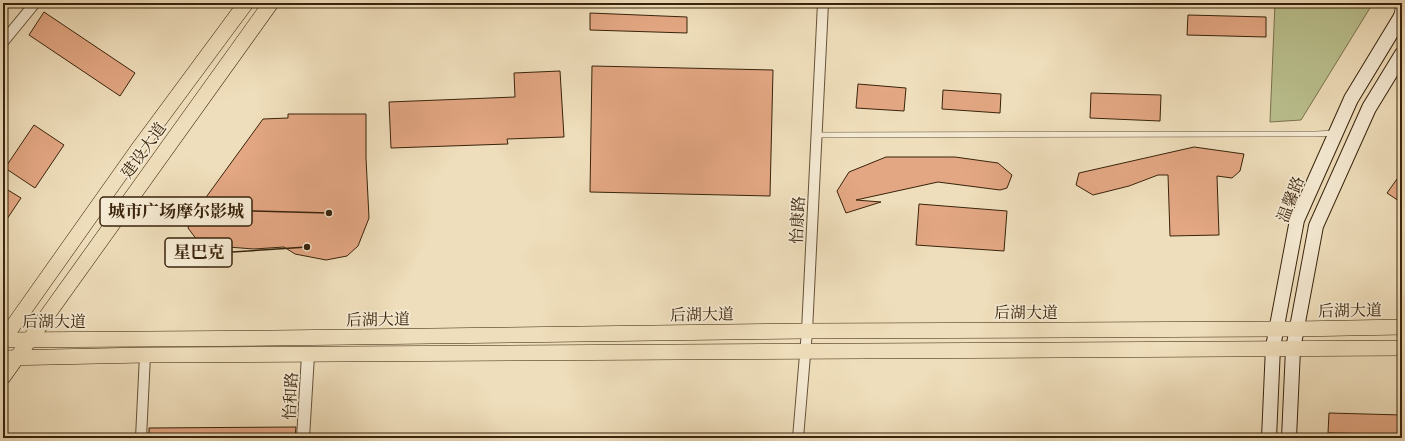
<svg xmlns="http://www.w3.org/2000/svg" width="1405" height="441" font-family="'IM FELL Great Primer','Noto Serif SC',serif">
<rect width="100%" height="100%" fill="#efdebb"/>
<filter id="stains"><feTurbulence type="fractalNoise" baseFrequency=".005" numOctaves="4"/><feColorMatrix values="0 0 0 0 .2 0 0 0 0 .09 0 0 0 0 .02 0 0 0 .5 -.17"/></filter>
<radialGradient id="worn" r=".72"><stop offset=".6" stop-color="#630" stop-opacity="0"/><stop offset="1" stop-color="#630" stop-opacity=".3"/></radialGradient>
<path fill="#bac18f" stroke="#7a724d" d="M1275,3H1373L1301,120L1270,122Z"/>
<g fill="#e3a783" stroke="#39230b">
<path d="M44,12L135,73L120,96L29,35Z"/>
<path d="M590,13L687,17V33L590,30Z"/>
<path d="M1188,15L1266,17V37L1187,35Z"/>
<path d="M592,66L773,70L770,196L590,192Z"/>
<path d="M560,71L564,137L507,139L508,144L391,148L389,102L515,97L514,73Z"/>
<path d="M858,84L906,88L904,111L856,108Z"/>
<path d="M943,90L1001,94L1000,113L942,109Z"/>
<path d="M1091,93L1161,95L1160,121L1090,118Z"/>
<path d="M288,114H366V158L369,218L358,246L347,256L326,260L295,254L284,247L254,249L215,246L197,240L188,228L196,211L263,119L288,118Z"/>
<path d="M34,125L64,145L35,188L5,168Z"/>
<path d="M1194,147L1244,154L1240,171L1232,178L1217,176L1219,235L1170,236L1168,175H1158L1129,186L1093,195L1076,185L1079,173Z"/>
<path d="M886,157H955L998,163L1012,175L1007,188L1000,190L938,182L856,200L881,202L846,213L837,191L849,172Z"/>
<path d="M1402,172V203L1387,193Z"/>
<path d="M3,187L21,198L3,225Z"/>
<path d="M919,204L1007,211L1004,251L916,245Z"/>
<path d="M1329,413L1402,415V434L1328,433Z"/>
<path d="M296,427L295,438H149V428Z"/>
</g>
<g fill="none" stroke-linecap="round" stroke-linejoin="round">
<defs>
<path id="service" d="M816,135L1316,134L1335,133"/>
<g id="minor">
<path d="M1398,21L1402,3"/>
<path d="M3,42L35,3"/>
<path d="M141,438L145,355"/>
<path d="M798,438L807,331L823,3"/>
</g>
<path id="tertiary" d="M303,438L308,355"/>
<g id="secondary">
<path d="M1269,438L1273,347L1297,220L1351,99L1402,15"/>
<path d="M1289,438L1293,349L1316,226L1369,108L1402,54"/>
</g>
<g id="primary">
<path d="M3,340L274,338L807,331L1297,329L1402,327"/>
<path d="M3,340L138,149L246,3"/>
<path d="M3,358L145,355L1402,348"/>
<path d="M3,377L271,3"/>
</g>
</defs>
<use href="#service" stroke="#665237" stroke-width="6"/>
<use href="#minor" stroke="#665237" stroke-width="12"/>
<use href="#tertiary" stroke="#665237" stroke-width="14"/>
<use href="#secondary" stroke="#39230b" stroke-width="16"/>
<use href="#primary" stroke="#39230b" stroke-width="16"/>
<use href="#service" stroke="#f5ead3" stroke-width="5"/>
<use href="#minor" stroke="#f5ead3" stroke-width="10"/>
<use href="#tertiary" stroke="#f5ead3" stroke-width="12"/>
<use href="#secondary" stroke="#f5ead3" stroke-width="14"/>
<use href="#primary" stroke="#efdebb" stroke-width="15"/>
</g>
<g text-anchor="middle" stroke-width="3.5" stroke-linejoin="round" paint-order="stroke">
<g font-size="16" fill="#39230b" stroke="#f5ead3">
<text transform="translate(143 150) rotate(-54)" y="6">建设大道</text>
<text transform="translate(1290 199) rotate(-69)" y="6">温馨路</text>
<text transform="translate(797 220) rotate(-87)" y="6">怡康路</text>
<text transform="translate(1350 310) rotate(-1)" y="6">后湖大道</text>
<text x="1026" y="318">后湖大道</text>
<text transform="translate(702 314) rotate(-1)" y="6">后湖大道</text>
<text transform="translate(378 319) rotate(-1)" y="6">后湖大道</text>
<text x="54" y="327">后湖大道</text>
<text transform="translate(290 396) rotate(-87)" y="6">怡和路</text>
</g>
</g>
<path fill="none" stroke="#39230b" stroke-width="1.5" d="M329 213L252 211M307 247L232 252"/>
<g fill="#39230b" stroke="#f5ead3" stroke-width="1.5">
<circle cx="329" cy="213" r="4"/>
<circle cx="307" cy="247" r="4"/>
</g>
<g fill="#f5ead3" stroke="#39230b" stroke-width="1.5">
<rect x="100" y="197" width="152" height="29" rx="4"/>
<rect x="165" y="238" width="67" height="29" rx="4"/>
</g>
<g font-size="17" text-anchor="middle" font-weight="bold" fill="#39230b">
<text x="176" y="217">城市广场摩尔影城</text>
<text x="199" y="258">星巴克</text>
</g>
<rect width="1405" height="441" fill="none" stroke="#efdebb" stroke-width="16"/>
<rect x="4" y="4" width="1397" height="433" fill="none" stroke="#39230b" stroke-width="2"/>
<rect x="8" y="8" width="1389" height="425" fill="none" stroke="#39230b"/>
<rect width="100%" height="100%" filter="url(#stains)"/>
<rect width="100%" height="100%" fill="url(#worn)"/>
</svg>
